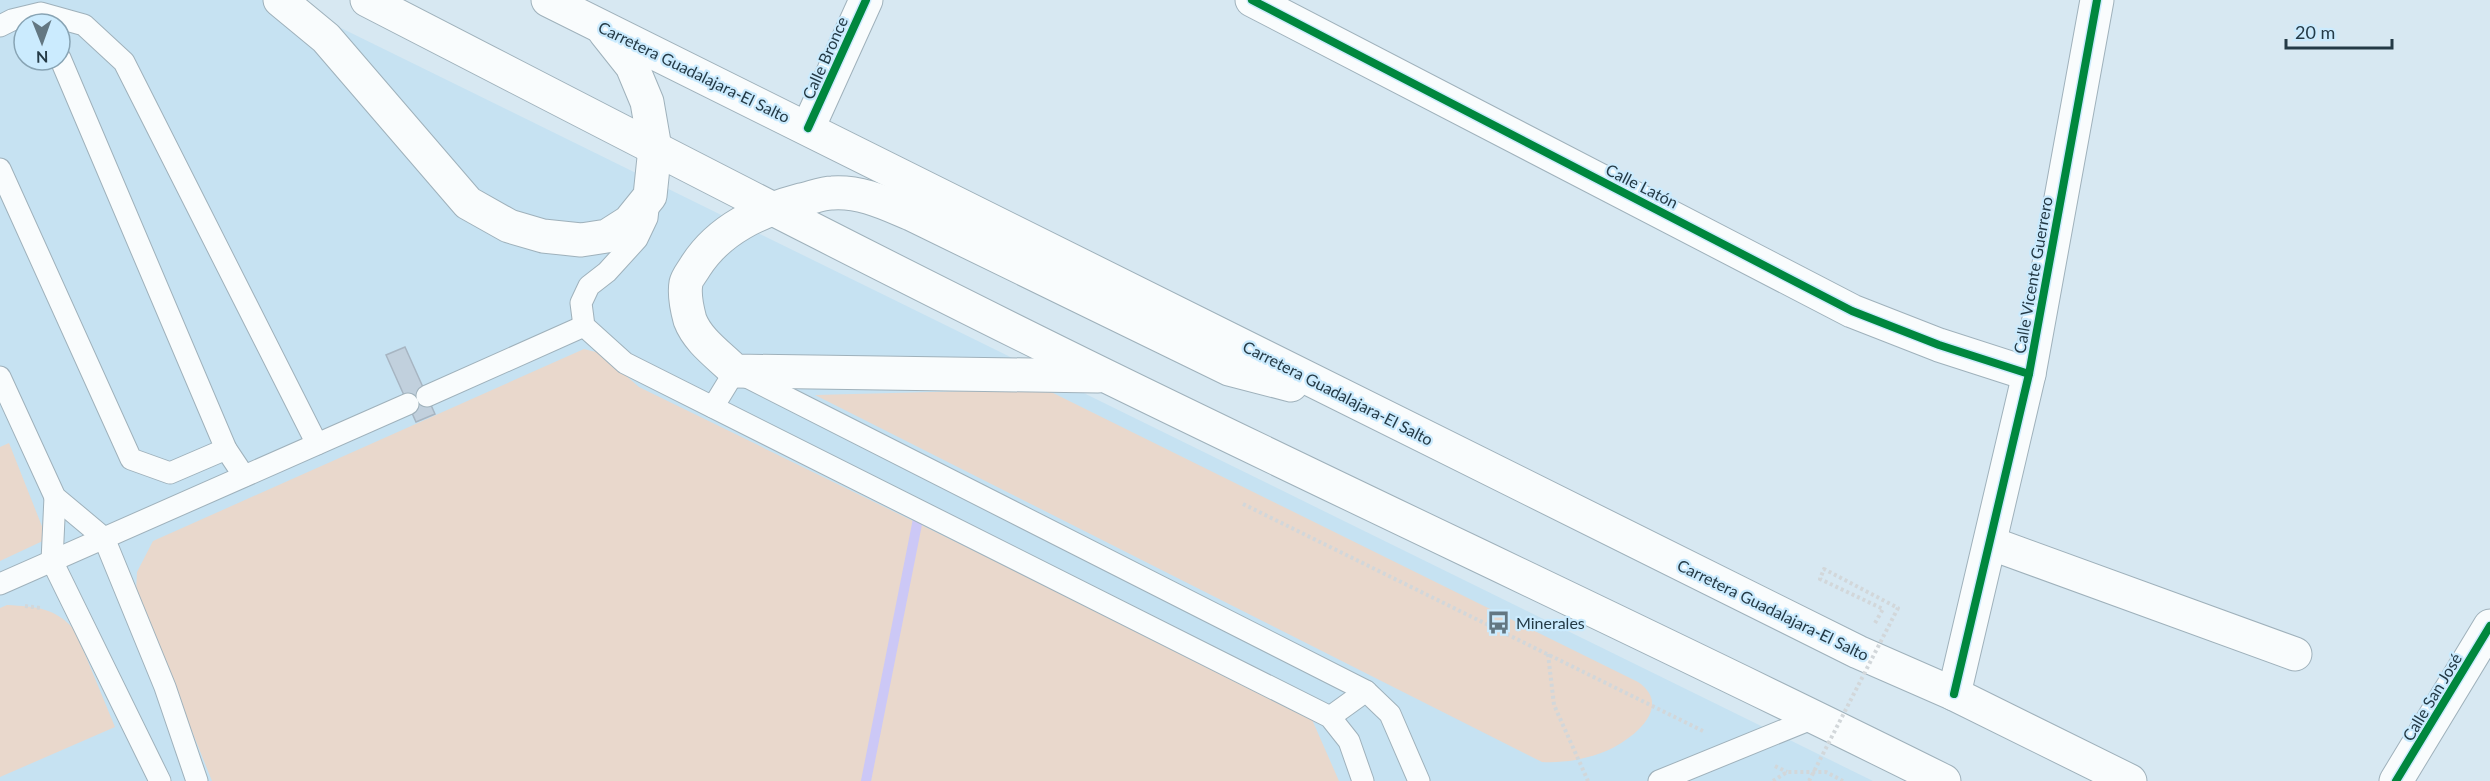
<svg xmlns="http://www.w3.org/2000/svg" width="2490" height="781" font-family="Lato,sans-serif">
<rect width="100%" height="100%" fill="#d7e8f2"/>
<path fill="#c6e2f2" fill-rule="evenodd" d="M0,0H284L1873,781H0ZM24,24H60V60H24Z"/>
<g fill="#e9d8cc">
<path d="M584,349L600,353L639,387L1310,715L1339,781H212L136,592L137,572L153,541Z"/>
<path d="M1045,389L1638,682C1676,708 1628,743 1601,753C1581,760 1563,763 1542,762L815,395Z"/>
<path d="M9,443L47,539L0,561V447Z"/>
<path d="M7,605C37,607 54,607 75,630L115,727L0,777V608Z"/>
</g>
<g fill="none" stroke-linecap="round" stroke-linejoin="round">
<path stroke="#ccc8f6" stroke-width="10" d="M866,781L919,514"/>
</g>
<path fill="#c1d0dd" stroke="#a7b5c2" stroke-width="1.5" d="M405,347L435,414L416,422L386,355Z"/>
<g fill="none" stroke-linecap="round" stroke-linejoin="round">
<defs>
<g id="lane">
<path d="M0,26L12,20L41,13L84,25L124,62L317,444"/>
<path d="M60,58L226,449L244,476"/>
<path d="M0,169L131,459L170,473L226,449"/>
<path d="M648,209L647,218L637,239L607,272L589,286L581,303L584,326L625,363L1330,717L1349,741L1363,781"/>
<path d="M0,377L55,497L104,538L165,687L197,781"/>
<path d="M427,396L584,326"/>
<path d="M713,407L735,371L1366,691L1390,714L1419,781"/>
<path d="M55,497L52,561L160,781"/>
<path d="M0,584L408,404"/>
<path d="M1330,717L1366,691"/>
<path d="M1659,781L1816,717"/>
</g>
<g id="street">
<path d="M1252,0L1852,311L1939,345L2029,374"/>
<path d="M808,128L866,0"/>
<path d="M1990,543L2295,654"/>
<path d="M1954,694L2029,374L2097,0"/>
<path d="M2396,781L2490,626"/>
</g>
<g id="secondary">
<path d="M280,0L326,38L468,203L509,226L543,236L581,240L607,236L629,222L650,196L655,148L647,102L632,66L605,32"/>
<path d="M367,0C614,127 859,255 1108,377C1386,513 1667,643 1944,781"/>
<path d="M548,0L1858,652L1954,694L2130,781"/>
<path d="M1098,376L735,371C719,355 698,341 690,320C687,309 684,294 686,283C687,278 692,272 695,267C719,229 759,211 801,200C811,198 822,193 832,193C861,191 885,203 911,214L1229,369L1291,385"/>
</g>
</defs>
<use href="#lane" stroke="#9fb1bb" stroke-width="23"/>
<use href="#street" stroke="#9fb1bb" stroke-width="35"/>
<use href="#secondary" stroke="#9fb1bb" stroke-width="35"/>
<g stroke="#d2d7da" stroke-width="4" stroke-dasharray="3 3" stroke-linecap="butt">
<path d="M1243,504L1703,731"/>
<path d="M25,606L41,608"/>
<path d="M1875,623L1883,609"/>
<path d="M1548,654L1554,705L1588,781"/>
<path d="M1775,766L1787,772"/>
<path d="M1773,781L1787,772H1826L1843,781"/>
</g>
<use href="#lane" stroke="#f9fcfd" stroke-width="21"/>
<use href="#street" stroke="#f9fcfd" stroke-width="33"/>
<use href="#secondary" stroke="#f9fcfd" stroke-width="33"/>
<path stroke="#d2d7da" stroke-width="4" stroke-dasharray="3 3" stroke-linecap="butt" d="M1809,781L1898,608L1824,569L1820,579L1883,609"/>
<defs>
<g id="cycleway">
<path d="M1252,0L1852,311L1939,345L2029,374"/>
<path d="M808,128L866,0"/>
<path d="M1954,694L2029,374L2097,0"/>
<path d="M2396,781L2490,626"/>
</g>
</defs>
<use href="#cycleway" stroke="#cbebfe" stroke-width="11"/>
<use href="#cycleway" stroke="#00873e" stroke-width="8"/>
</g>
<defs>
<symbol id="bus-bare" viewBox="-9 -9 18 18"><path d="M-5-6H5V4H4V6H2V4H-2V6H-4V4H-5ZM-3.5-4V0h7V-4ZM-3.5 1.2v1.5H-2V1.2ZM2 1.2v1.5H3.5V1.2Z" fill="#637782" stroke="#cbebfe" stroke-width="2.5" paint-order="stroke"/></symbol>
</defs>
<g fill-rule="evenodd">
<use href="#bus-bare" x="1482" y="606" width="33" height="33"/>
</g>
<g text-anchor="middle" stroke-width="4.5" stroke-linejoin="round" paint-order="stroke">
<g font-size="16" fill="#243a46" stroke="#cbebfe">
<text transform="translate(825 58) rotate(-66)" y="6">Calle Bronce</text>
<text transform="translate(694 72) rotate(26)" y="6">Carretera Guadalajara-El Salto</text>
<text transform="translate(1642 186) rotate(27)" y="6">Calle Latón</text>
<text transform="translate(2033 275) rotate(-80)" y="6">Calle Vicente Guerrero</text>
<text transform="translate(1338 393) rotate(27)" y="6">Carretera Guadalajara-El Salto</text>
<text transform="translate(1773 610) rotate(26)" y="6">Carretera Guadalajara-El Salto</text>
<text transform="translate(2432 697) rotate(-59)" y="6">Calle San José</text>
</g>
<g font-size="16" fill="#243a46" stroke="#cbebfe" text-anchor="start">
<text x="1516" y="629">Minerales</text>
</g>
</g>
<g transform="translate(42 42) rotate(179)"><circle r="28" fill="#cbebfe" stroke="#88a4b4" stroke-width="1.5"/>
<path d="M0-4.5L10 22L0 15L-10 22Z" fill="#637782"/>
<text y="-9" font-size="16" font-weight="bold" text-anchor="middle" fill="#243a46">N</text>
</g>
<path d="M2286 39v9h106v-9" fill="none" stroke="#243a46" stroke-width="3"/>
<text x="2295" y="39" font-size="18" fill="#243a46" stroke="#cbebfe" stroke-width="4.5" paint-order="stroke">20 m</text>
</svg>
